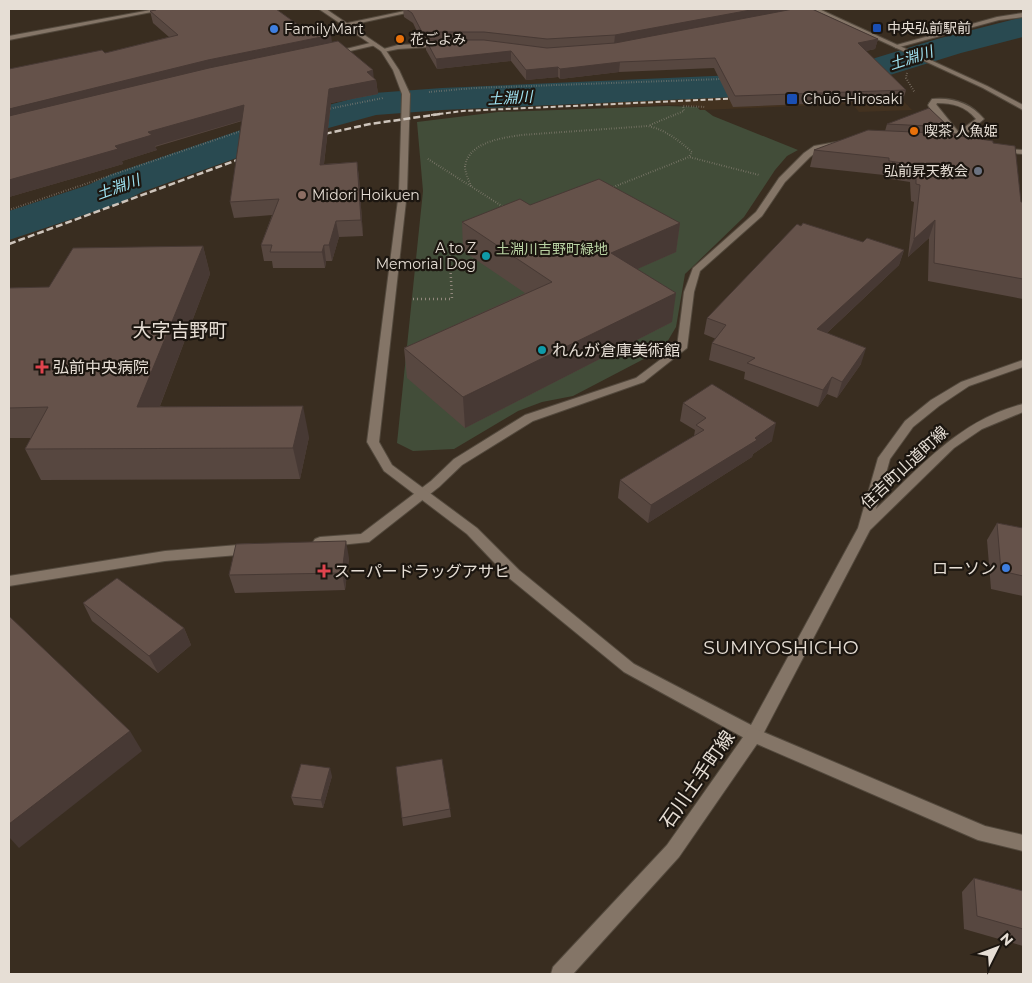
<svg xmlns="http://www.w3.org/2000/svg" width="1032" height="983" font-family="Montserrat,'Noto Sans JP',sans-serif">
<rect width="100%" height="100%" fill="#392d20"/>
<path fill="#433220" d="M888,85L912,110L859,112L852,104L701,110L698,106L667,105L605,108L601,99L811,92Z"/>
<path fill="#424d39" d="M668,106L697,107L700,110H705L713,116L798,150L787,156L775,170L744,217L685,274L676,327L663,349L573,396L542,402L518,411L454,449L413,451L397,443L423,191L417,122L498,112Z"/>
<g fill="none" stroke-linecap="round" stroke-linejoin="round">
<path fill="#294a51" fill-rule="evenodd" d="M1023,17V37L961,53L877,79L782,95L442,110L376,115L292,138L142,192L120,203L9,240V211L88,185L112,174L264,122L374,93L442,88L782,73L872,59L937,39Z"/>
<defs>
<g id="minor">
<path d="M414,9H425L346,26L343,24Z"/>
<path d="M1023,13V17L999,20L896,48L893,46L997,17Z"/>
<path d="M374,42L377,44L376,45L333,55L330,53Z"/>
<path d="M442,43L444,44V46L398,49L383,52L380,50L398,45Z"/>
<path d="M932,99C952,97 971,103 984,119L961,138H955V134L976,119C965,106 953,103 937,103L935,107H929L928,105Z"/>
<path d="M842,141L846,143L845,145L819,150L810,157L785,182L762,216L700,271L694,292L687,348L644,382L533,421L462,465L439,487L369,542L320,547L315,545L313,542L315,539L320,537L361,534L431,481L454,459L525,415L636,378L677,347L684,292L693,268L756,212L779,178L804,153L814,146Z"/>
<path d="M250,544L255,545L257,549L255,553L250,554L165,561L9,586V576L165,551Z"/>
</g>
<g id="tertiary">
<path d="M156,9H167L9,40V36Z"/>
<path d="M319,9H326L385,49L399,70L410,94L407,192L379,442L392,465L477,528L519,570L634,664L751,725L858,528L878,458L905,421L931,400L961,382L1023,360V367L969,386L939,406L913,427L890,459L876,509C920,467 961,419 1023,404V412L982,429L954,448L870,530L760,740L754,742L748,740L624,672L509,578L467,534L384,471L367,442L399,192L402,94L393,70L381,51Z"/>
<path d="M812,9H819L987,86L1023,105V110L983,88Z"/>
<path d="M929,103H935L969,145V149H963L929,107Z"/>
<path d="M995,148L1023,150V154L998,152L994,150Z"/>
</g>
<path id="secondary" d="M754,728L985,826L1023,835V851L978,840L757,744L679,857L573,974H551L553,967L667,845L748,730Z"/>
</defs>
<use href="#minor" stroke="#53493d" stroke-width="2"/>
<use href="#tertiary" stroke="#53493d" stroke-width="2"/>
<use href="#secondary" stroke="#53493d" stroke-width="2"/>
<g stroke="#92887d" stroke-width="2" stroke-dasharray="0.5 2" stroke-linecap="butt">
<path d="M907,73L906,78L915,93"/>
<path d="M429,92L474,88L722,79"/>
<path d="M328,109L383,98"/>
<path d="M650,125L684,111L683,106L705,107"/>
<path d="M428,159L505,208"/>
<path d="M471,186C469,181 465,172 465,167C468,142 502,138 521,135L648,126C666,130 678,140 692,152L689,157"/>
<path d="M611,188L689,157L759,175"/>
<path d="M9,210L244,130"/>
<path d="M450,261V251L466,245"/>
</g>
<path stroke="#92887d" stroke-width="2.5" stroke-dasharray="1 3" stroke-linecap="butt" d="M413,299H452L450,260"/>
<use href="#minor" fill="#847567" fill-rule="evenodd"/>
<use href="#tertiary" fill="#847567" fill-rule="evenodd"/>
<use href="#secondary" fill="#847567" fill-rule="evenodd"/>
<path stroke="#cdc4bb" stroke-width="2" stroke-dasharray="5 2.5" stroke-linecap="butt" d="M431,115L463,111L743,98"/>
<g stroke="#cdc4bb" stroke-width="2.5" stroke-dasharray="7 3" stroke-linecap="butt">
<path d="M315,136L370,124L440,114"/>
<path d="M9,244L248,156"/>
</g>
</g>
<g fill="#574740">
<path d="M154,9H276L308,32L332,42L376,80L378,94L331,103L324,164L357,162L359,178L363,236L339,237L332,261H326L325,268H273L272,261H264L261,245L272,215L234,218L230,202L242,121L155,147L157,150L122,161L123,164L9,197L105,53L169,37L153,23L150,11L154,10Z"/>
<path d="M403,9H812L878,39L875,49L866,51L906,90L903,100L733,107L714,68L619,72L560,79L558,77L526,80L511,61L437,69L426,50V42H422L413,23L404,17Z"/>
<path d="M887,124L949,127L947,134L993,143L1021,202H1023V299L928,281L929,238L908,257L914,202L911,201L910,182L884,178V175L810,167L814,150L885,131Z"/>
<path d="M530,205L680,223L676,252L637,269L672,322L465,428L407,378L404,348L525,293L463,251L462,222Z"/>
<path d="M863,242L904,250L899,265L827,333L861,364L837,398L827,394L818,407L744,379L745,372L709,360L712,343L716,339L704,334L707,318Z"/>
<path d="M203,246L210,274L160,406L309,437L300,479L41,480L25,449L31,438H9V288L49,287Z"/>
<path d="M683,403L772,441L753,454L752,457L648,523L618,498L620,480L694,436L695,430L680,421Z"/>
<path d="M997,523L1023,528V596L991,589L987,540Z"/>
<path d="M349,558L345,590L235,593L229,575Z"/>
<path d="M83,603L184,628L191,645L158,673L92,621Z"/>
<path d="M332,776L323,808L294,805L291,797Z"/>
<path d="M450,809L451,817L403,826L402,818Z"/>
<path d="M974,878L1023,891V946L964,929L962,892Z"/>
</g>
<g fill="#473934">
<path d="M756,9H794L614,45L615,35Z"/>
<path d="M331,35L333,49L9,125V109L208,60Z"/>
<path d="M878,39L875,49L856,53L858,43Z"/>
<path d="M511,51V61L437,69L436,59Z"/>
<path d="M620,62L619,72L560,79V69Z"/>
<path d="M558,67V77L526,80V70Z"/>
<path d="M373,70L374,80H376L378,94L331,103L322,180L320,165L329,89L367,72Z"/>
<path d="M244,105L247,119L155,146L157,150L122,161L123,164L9,197V180L115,146L148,132Z"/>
<path d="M357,162L359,178L363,236L361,220Z"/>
<path d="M935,220L929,238L908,257L914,239Z"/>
<path d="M336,221L339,237L332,261L329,245Z"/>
<path d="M680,223L676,252L608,282L611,253Z"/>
<path d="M324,245L326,261L325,268L322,252Z"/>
<path d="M203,246L210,274L148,437L137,407Z"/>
<path d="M904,250L899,265L813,346L817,329Z"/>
<path d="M676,293L672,322L465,428L463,397Z"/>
<path d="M866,348L861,364L837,398L842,382Z"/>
<path d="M832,377L827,394L818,407L823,390Z"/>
<path d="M303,406L309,437L300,479L293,448Z"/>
<path d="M776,423L772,441L753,454L752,457L648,523L651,505L755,438Z"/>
<path d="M346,541L349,558L345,590L342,573Z"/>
<path d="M184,628L191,645L158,673L149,656Z"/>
<path d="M130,731L142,751L19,848L9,837V824Z"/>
<path d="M330,768L332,776L323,808L321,800Z"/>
</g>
<g fill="#65524a" stroke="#473934">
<path d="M155,9H276L308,32L323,29L331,35L208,60L9,109V69L102,50L105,53L178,35L150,11L156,10Z"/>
<path d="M406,9H756L615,35L547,39L484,32H422L412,13Z"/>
<path d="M793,9H812L878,39L858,43L906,90L735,96L715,58L620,62L560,69L558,67L526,70L511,51L436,59L426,40H484L547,48L615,43Z"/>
<path d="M338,41L373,70L367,72L376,80L329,89L320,165L357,162L361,220L336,221L329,245H324L322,252H270L272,245H261L279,199L230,202L244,105L148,132L152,135L115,146L118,149L9,180V116L209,68Z"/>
<path d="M929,108L949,127L887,124Z"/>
<path d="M868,130L958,134L960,136L993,141V143L1015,146L1021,202H1023V279L934,263L935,220L914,239L920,185L916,184V165L889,161V158L814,150Z"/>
<path d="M599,179L680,223L611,253L676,293L463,397L404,348L552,282L462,222L520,199L530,205Z"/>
<path d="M803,223L863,242L867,238L904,250L817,329L866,348L842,382L832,377L823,390L747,363L755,358L712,343L726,325L707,318L797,224L801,226Z"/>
<path d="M203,246L137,407L303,406L293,448L25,449L48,407L9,408V288L49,287L73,248Z"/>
<path d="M712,384L776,423L755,438L757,440L651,505L620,480L704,430L696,425L706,418L683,403Z"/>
<path d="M997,523L1023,528V576L1001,571Z"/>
<path d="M346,541L342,573L229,575L236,544Z"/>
<path d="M117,578L184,628L149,656L83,603Z"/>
<path d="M9,616L130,731L9,824Z"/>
<path d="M442,759L450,809L402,818L396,767Z"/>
<path d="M301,764L330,768L321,800L291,797Z"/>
<path d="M974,878L1023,891V929L977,916Z"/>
</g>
<g fill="#1a4fb4" stroke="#1c1610" stroke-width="2">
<rect x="872" y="23" width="10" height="10" rx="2.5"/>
<rect x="786" y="93" width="12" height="12" rx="2.5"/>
</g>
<g fill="#3f7fe0" stroke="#1c1610" stroke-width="2">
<circle cx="274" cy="29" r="5"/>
<circle cx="1006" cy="568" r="5"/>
</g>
<g fill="#e8710a" stroke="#1c1610" stroke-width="2">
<circle cx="400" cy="39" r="5"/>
<circle cx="914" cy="131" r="5"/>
</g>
<circle fill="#6b7280" stroke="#1c1610" stroke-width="2" cx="978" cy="171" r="5"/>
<circle fill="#8d6e63" stroke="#1c1610" stroke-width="2" cx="302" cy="195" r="5"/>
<g fill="#0f9aa8" stroke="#1c1610" stroke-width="2">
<circle cx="486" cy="256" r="5"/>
<circle cx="542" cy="350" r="5"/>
</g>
<g fill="#e0444e" stroke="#1c1610" stroke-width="2">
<path d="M39.5 359.5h5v5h5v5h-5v5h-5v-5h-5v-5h5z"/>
<path d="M321.5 563.5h5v5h5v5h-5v5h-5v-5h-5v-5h5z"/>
</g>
<g text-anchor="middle" stroke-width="4.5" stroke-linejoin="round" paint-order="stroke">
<g font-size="14" fill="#e6ded5" stroke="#1c1610" text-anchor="start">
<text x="887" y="33">中央弘前駅前</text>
<text x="284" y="34">FamilyMart</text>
<text x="410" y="44">花ごよみ</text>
<text x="803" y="104">Chūō-Hirosaki</text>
<text x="924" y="136">喫茶 人魚姫</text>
<text x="968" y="176" text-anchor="end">弘前昇天教会</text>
<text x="312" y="200">Midori Hoikuen</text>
<text x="476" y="253" text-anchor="end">A to Z<tspan x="476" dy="16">Memorial Dog</tspan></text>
</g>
<g font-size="14" fill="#b9d3a3" stroke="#1c1610">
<text x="552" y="254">土淵川吉野町緑地</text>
</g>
<g font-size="15" font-style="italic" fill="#9fe2f1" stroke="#1c1610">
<text transform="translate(911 58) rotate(-18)" y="5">土淵川</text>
<text transform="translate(510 98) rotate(-3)" y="5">土淵川</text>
<text transform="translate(118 187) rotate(-20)" y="5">土淵川</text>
</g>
<g font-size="16" fill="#e6ded5" stroke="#1c1610" text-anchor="start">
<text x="552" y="356">れんが倉庫美術館</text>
<text x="53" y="373">弘前中央病院</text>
<text x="996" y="574" text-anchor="end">ローソン</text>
<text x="334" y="577">スーパードラッグアサヒ</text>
</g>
<g font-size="16" fill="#e6ded5" stroke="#1c1610">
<text transform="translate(904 467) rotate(-43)" y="6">住吉町山道町線</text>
</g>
<g font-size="19" fill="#e6ded5" stroke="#1c1610">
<text x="180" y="337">大字吉野町</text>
<text x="781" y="654">SUMIYOSHICHO</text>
</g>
<g font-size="19" fill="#e6ded5" stroke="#1c1610">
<text transform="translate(697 779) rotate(-55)" y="7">石川土手町線</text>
</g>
</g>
<rect width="1032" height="983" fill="none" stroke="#e6ded5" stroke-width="20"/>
<g transform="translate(997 948) rotate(48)" stroke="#1c1610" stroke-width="4" paint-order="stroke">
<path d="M0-4L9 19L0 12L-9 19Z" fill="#e6ded5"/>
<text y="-8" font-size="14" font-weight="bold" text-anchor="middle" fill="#e6ded5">N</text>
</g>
</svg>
